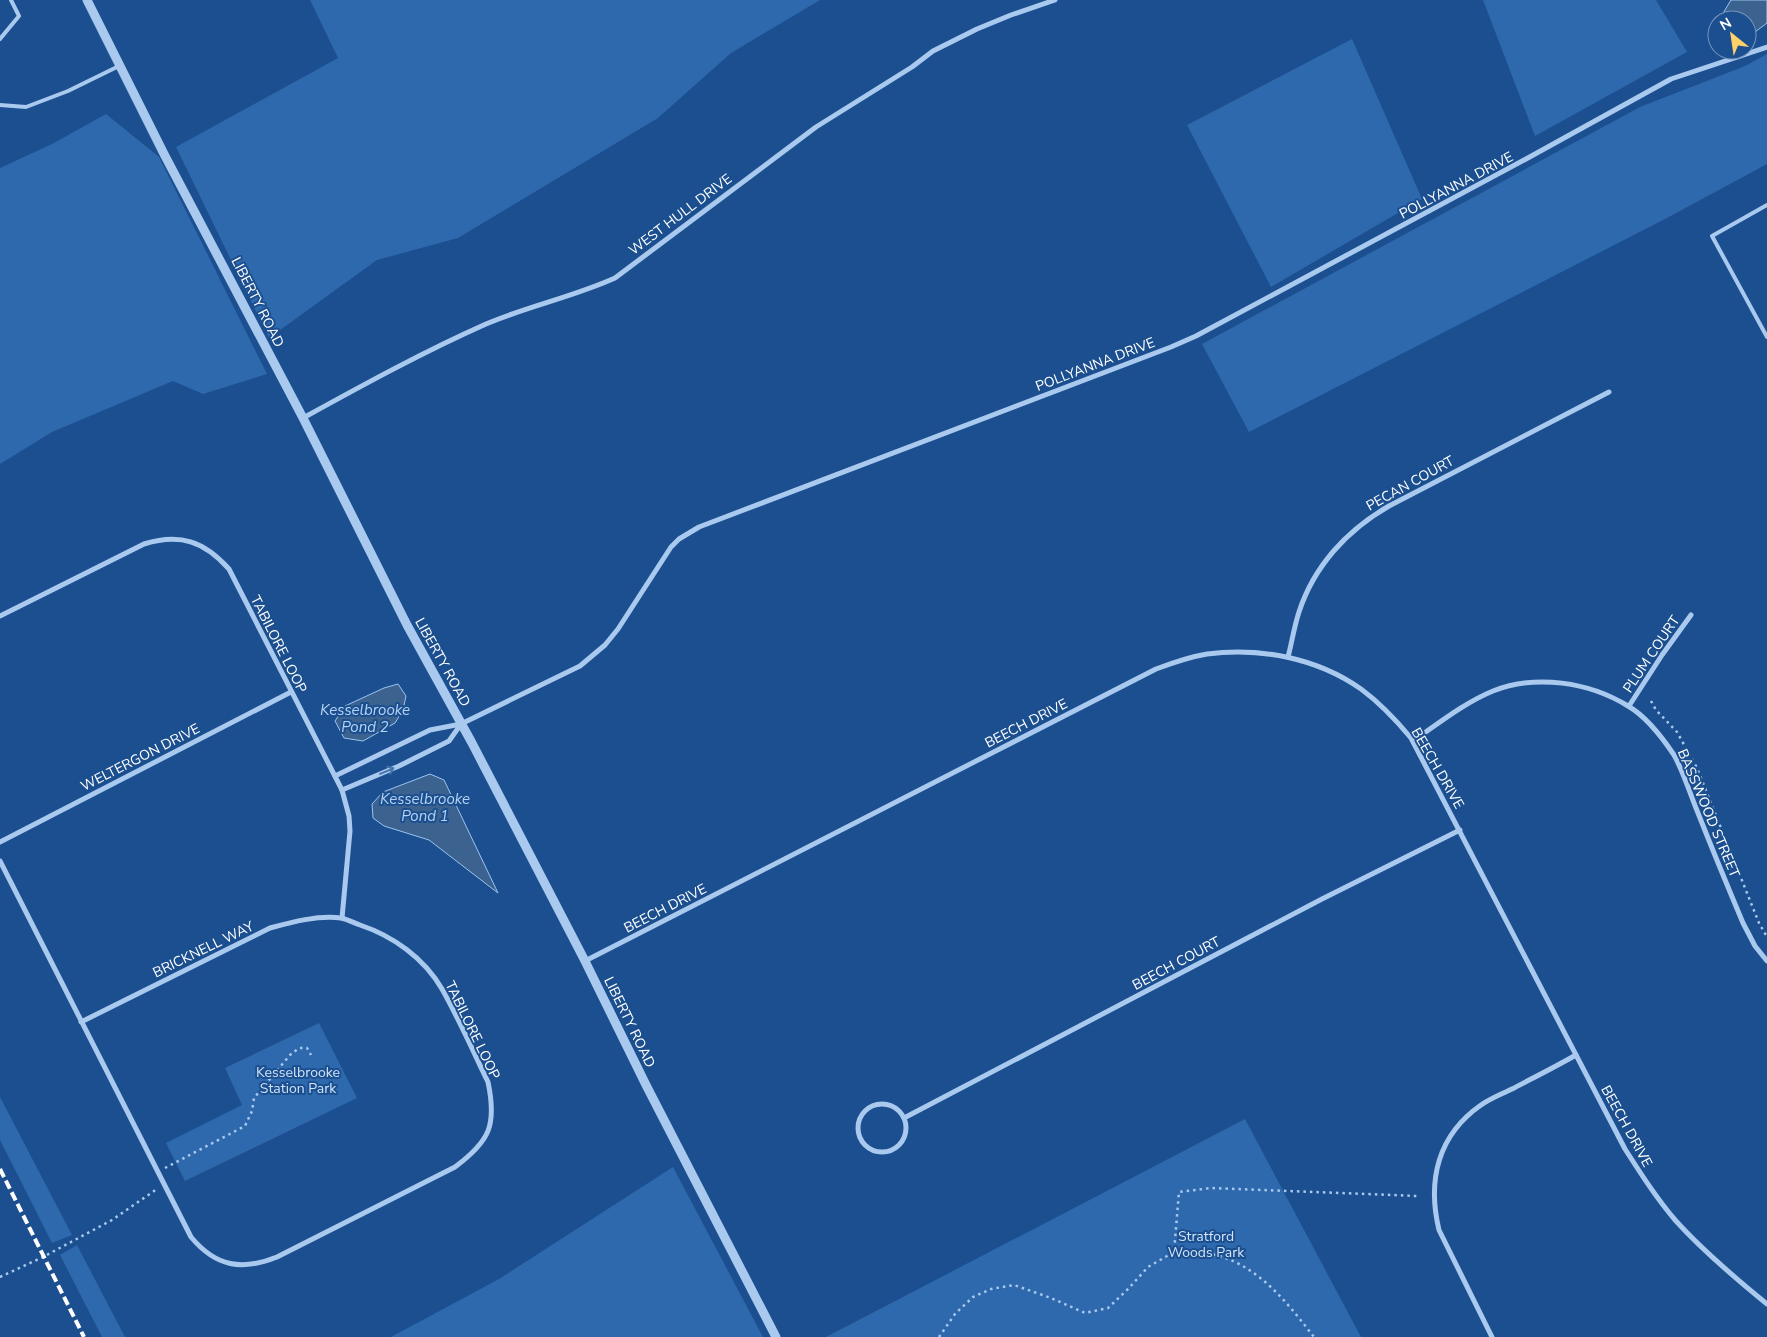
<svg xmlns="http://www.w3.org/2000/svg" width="1767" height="1337" font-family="'Nunito Sans',sans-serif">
<rect width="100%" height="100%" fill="#1b4f8f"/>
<g fill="#2e69ad">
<path d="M310,0H820L731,53L658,118L458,238L377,260L269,338L176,147L338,58Z"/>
<path d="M1483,0H1656L1687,52L1535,136Z"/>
<path d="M1352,39L1422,199L1271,287L1187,125Z"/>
<path d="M1767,54V164L1667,218L1249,432L1202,344L1640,107L1745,66Z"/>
<path d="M106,114L159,157L267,374L203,394L173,381L52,432L0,464V168L52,144Z"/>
<path d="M319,1023L357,1098L185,1181L166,1143L242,1105L225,1068Z"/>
<path d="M0,1097L72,1235L52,1243L0,1140Z"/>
<path d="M1245,1119L1361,1337H826Z"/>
<path d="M673,1167L763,1337H391L499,1279Z"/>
<path d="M77,1245L125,1337H102L60,1255Z"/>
</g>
<g fill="#3c6290" stroke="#9cc4f0">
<path d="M1731,0H1767V23L1747,38V20H1719Z"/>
<path d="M398,684L406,696L403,710L395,723L363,741L344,738L335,721L345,706L384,688Z"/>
<path d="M430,774L444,780L498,893L429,840L384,826L373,818L372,804L383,792Z"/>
</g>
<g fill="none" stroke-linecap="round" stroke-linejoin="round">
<g stroke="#a9c9ee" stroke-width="2.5" stroke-dasharray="2.5 4" stroke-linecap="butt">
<path d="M1651,701L1656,710L1677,732L1697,768L1759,923L1767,937"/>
<path d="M165,1168L245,1126L252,1111L254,1098L290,1055L299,1048H307L311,1055"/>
<path d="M1174,1252C1188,1253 1205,1252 1219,1256C1261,1268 1289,1305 1314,1337"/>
<path d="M0,1277L43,1257L112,1220L157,1189"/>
<path d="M939,1337L955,1314L973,1297L991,1289L1014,1285L1051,1298L1085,1313L1108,1308L1128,1289L1148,1267L1174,1252L1179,1192L1211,1188L1417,1196"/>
</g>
<g stroke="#a9c9ee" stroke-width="4">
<path d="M0,39L19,16L11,0"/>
<path d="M0,105L26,107L68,91L119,66"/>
<path d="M1767,205L1712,236L1767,337"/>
</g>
<g stroke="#a9c9ee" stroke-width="5">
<path d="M303,418C363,385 423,352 486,324C528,306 573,297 615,278L816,127L912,67L933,51L977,29L1011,15L1055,0"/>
<path d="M0,616L144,544C180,533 204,541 229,569L342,790L349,816L350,831L342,918"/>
<path d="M1288,657C1292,642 1294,627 1299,612C1314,566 1347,530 1389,506L1609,392"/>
<path d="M1629,706L1662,655L1691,615"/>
<path d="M1413,741C1439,723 1464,703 1493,691C1536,674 1589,682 1628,706C1647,717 1662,737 1674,755C1683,771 1689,791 1696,808C1711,846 1727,885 1743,923L1755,946L1767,961"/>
<path d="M335,776L430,730L461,724L580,666L605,645L618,629L671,547L679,539L699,527L1171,347L1196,336L1526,159L1671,79L1767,47"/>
<path d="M342,790L399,766L449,741L461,724"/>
<path d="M0,842L291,692"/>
<path d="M0,861L191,1237C216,1267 242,1271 277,1257L455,1167C490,1141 497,1125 488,1082C473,1051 459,1019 442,989C424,958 393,936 360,925C354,923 347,919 341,918C318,915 292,922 270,928L81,1022"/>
<path d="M585,961L1156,669C1172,663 1189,657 1207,654C1260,647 1317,658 1361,689C1380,703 1396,720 1411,738L1625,1149C1641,1174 1657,1199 1676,1221C1704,1252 1735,1278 1767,1304"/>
<circle cx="882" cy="1128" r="24"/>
<path d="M904,1118L1322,899L1460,830"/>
<path d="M1492,1337L1439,1230C1427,1180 1438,1135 1481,1105C1491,1098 1502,1094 1512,1089C1533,1078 1555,1067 1576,1055"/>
</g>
<path stroke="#a9c9ee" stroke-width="9" d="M87,0L164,154L303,418L407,625L472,743L585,961L646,1085L776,1337"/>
<path stroke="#fff" stroke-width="4" stroke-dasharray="9 4" stroke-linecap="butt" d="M0,1169L84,1337"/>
</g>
<defs><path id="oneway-shaft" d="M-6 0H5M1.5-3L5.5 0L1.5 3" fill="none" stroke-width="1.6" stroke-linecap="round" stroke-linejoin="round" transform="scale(1.25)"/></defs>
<use stroke="#4674ac" href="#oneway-shaft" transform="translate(387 771) rotate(-23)"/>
<g text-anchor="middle" stroke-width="4" stroke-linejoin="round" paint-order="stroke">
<g font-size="14" fill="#fff" stroke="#1b4f8f">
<text transform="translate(1456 185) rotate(-28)" y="5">POLLYANNA DRIVE</text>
<text transform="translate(680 214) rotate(-37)" y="5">WEST HULL DRIVE</text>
<text transform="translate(258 302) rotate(63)" y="5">LIBERTY ROAD</text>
<text transform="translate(1095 364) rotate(-21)" y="5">POLLYANNA DRIVE</text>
<text transform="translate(1410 483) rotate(-29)" y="5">PECAN COURT</text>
<text transform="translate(279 644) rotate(63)" y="5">TABILORE LOOP</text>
<text transform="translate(1651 654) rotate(-56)" y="5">PLUM COURT</text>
<text transform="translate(443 662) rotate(61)" y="5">LIBERTY ROAD</text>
<text transform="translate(1026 723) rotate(-27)" y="5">BEECH DRIVE</text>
<text transform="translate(140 757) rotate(-27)" y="5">WELTERGON DRIVE</text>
<text transform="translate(1438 768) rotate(60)" y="5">BEECH DRIVE</text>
<text transform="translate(1709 813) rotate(67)" y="5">BASSWOOD STREET</text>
<text transform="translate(665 908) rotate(-27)" y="5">BEECH DRIVE</text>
<text transform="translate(203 949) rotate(-26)" y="5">BRICKNELL WAY</text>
<text transform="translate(1176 963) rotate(-28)" y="5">BEECH COURT</text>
<text transform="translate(630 1022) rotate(64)" y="5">LIBERTY ROAD</text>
<text transform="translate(473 1030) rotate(64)" y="5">TABILORE LOOP</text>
<text transform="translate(1627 1126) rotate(61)" y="5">BEECH DRIVE</text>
</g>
<g font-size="14" fill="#cfe3fa" stroke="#1b4f8f">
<text x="298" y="1077">Kesselbrooke<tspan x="298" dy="16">Station Park</tspan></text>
<text x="1206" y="1241">Stratford<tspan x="1206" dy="16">Woods Park</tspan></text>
</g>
<g font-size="15" font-style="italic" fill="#b5d3f5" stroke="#1b4f8f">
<text x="365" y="715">Kesselbrooke<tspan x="365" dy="17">Pond 2</tspan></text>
<text x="425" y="804">Kesselbrooke<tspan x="425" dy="17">Pond 1</tspan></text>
</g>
</g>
<g transform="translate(1732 35) rotate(330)"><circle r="24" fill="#1b4f8f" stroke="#7695bc"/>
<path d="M0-4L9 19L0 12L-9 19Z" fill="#ffd166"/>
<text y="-8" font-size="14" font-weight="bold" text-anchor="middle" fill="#ffffff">N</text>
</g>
</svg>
